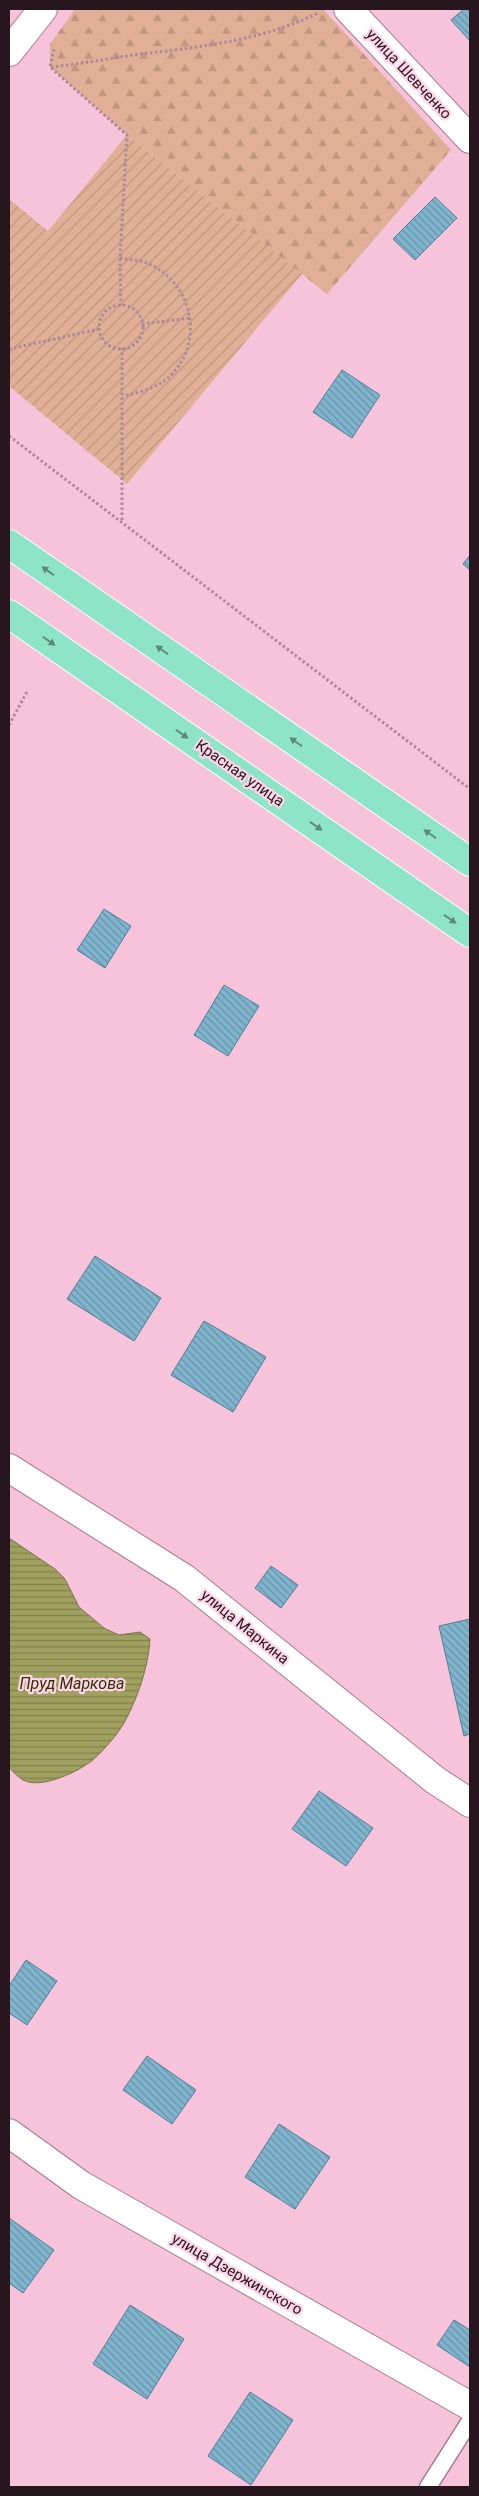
<svg xmlns="http://www.w3.org/2000/svg" width="479" height="2496" font-family="Roboto,sans-serif">
<defs>
<pattern id="forest-firs" width="22" height="20" patternUnits="userSpaceOnUse" patternTransform="scale(1.25)"><rect width="22" height="20" fill="#e1af95"/><path d="M5 1l3.5 6h-7zM16 11l3.5 6h-7z" fill="#c19680"/></pattern>
<pattern id="garden-furrows" width="10" height="10" patternUnits="userSpaceOnUse" patternTransform="scale(1.25)"><rect width="10" height="10" fill="#e1af95"/><path d="M-1 1l2-2M0 10L10 0M9 11l2-2" fill="none" stroke="#c19680"/></pattern>
<pattern id="water-rules" width="6" height="5" patternUnits="userSpaceOnUse" patternTransform="scale(1.25)"><rect width="6" height="5" fill="#a0a05f"/><path d="M0 2.5h6" fill="none" stroke="#82814e"/></pattern>
<pattern id="building-back-hatch" width="6" height="6" patternUnits="userSpaceOnUse" patternTransform="scale(1.25)"><rect width="6" height="6" fill="#80b5ce"/><path d="M-1 5l2 2M0 0l6 6M5-1l2 2" fill="none" stroke="#6992a7"/></pattern>
</defs>
<rect width="100%" height="100%" fill="#f6c3db"/>
<path fill="url(#forest-firs)" d="M75,9H323L451,150L327,294L127,135L50,67V44Z"/>
<path fill="url(#garden-furrows)" d="M127,135L302,274L127,484L9,386V199L48,231Z"/>
<path fill="url(#water-rules)" stroke="#7c774c" d="M9,1538L55,1569L65,1579L79,1607L104,1628L119,1635L140,1632L150,1639C149,1665 137,1700 124,1723C117,1735 104,1750 94,1759C80,1771 41,1790 23,1780C18,1777 12,1771 9,1767Z"/>
<g fill="url(#building-back-hatch)" stroke="#4c8097">
<path d="M464,9H470V41L451,20Z"/>
<path d="M435,197L457,218L415,260L393,239Z"/>
<path d="M342,370L380,395L352,438L313,412Z"/>
<path d="M470,555V570L463,564Z"/>
<path d="M104,909L131,926L105,968L77,950Z"/>
<path d="M224,985L259,1006L228,1056L194,1035Z"/>
<path d="M95,1256L161,1298L134,1341L67,1299Z"/>
<path d="M204,1321L266,1357L233,1412L171,1375Z"/>
<path d="M271,1566L298,1585L281,1608L255,1588Z"/>
<path d="M470,1619V1734L464,1736L439,1626Z"/>
<path d="M319,1791L373,1828L346,1866L292,1829Z"/>
<path d="M26,1960L57,1981L27,2025L9,2013V1986Z"/>
<path d="M147,2056L196,2090L172,2124L123,2090Z"/>
<path d="M279,2124L330,2157L295,2209L245,2177Z"/>
<path d="M9,2218L54,2250L23,2293L9,2283Z"/>
<path d="M130,2305L184,2339L147,2399L93,2364Z"/>
<path d="M454,2320L470,2330V2367L437,2345Z"/>
<path d="M250,2392L293,2420L251,2485L208,2456Z"/>
</g>
<g fill="none" stroke-linecap="round" stroke-linejoin="round">
<defs>
<path id="service" d="M428,2487L470,2421"/>
<g id="minor">
<path d="M348,9L470,139"/>
<path d="M9,52L43,9"/>
<path d="M9,1468L184,1578L435,1780L470,1803"/>
<path d="M9,2133L81,2185L470,2406"/>
</g>
<g id="trunk">
<path d="M9,544L470,862"/>
<path d="M9,614L470,933"/>
</g>
</defs>
<use href="#service" stroke="#a97a91" stroke-width="19"/>
<use href="#minor" stroke="#a97a91" stroke-width="30"/>
<use href="#trunk" stroke="#fff" stroke-width="30"/>
<g stroke="#af889a" stroke-width="3" stroke-dasharray="2.5 2.5" stroke-linecap="butt">
<path d="M54,49L50,67L127,135L120,258L121,305"/>
<path d="M51,67C81,64 111,58 141,54C201,47 263,40 318,13"/>
<path d="M120,258C129,260 139,260 147,263C190,281 205,336 174,372C161,387 142,392 123,396"/>
<circle cx="121" cy="327" r="22"/>
<path d="M142,324L190,318"/>
<path d="M9,349L100,329"/>
<path d="M9,436L470,789"/>
<path d="M122,520V348"/>
<path d="M9,725L28,690"/>
</g>
<use href="#service" stroke="#fff" stroke-width="16"/>
<use href="#minor" stroke="#fff" stroke-width="28"/>
<use href="#trunk" stroke="#8ee4c6" stroke-width="28"/>
</g>
<defs><path id="oneway-solid" d="M-6-.8H1V-3.2L6.5 0L1 3.2V.8H-6Z" transform="scale(1.25)"/></defs>
<g fill="#60877b">
<use href="#oneway-solid" transform="translate(48 571) rotate(-145)"/>
<use href="#oneway-solid" transform="translate(49 641) rotate(35)"/>
<use href="#oneway-solid" transform="translate(162 650) rotate(-145)"/>
<use href="#oneway-solid" transform="translate(182 734) rotate(35)"/>
<use href="#oneway-solid" transform="translate(296 742) rotate(-145)"/>
<use href="#oneway-solid" transform="translate(316 826) rotate(35)"/>
<use href="#oneway-solid" transform="translate(430 834) rotate(-145)"/>
<use href="#oneway-solid" transform="translate(450 919) rotate(35)"/>
</g>
<g text-anchor="middle" stroke-width="4.5" stroke-linejoin="round" paint-order="stroke">
<g font-size="15" fill="#28161f" stroke="#fdd4e7">
<text transform="translate(409 74) rotate(47)" y="5">улица Шевченко</text>
<text transform="translate(240 773) rotate(35)" y="5">Красная улица</text>
<text transform="translate(245 1627) rotate(39)" y="5">улица Маркина</text>
<text transform="translate(237 2274) rotate(30)" y="5">улица Дзержинского</text>
</g>
<g font-size="16" font-style="italic" fill="#333200" stroke="#fdd4e7">
<text x="72" y="1689">Пруд Маркова</text>
</g>
</g>
<rect width="479" height="2496" fill="none" stroke="#28161f" stroke-width="20"/>
</svg>
